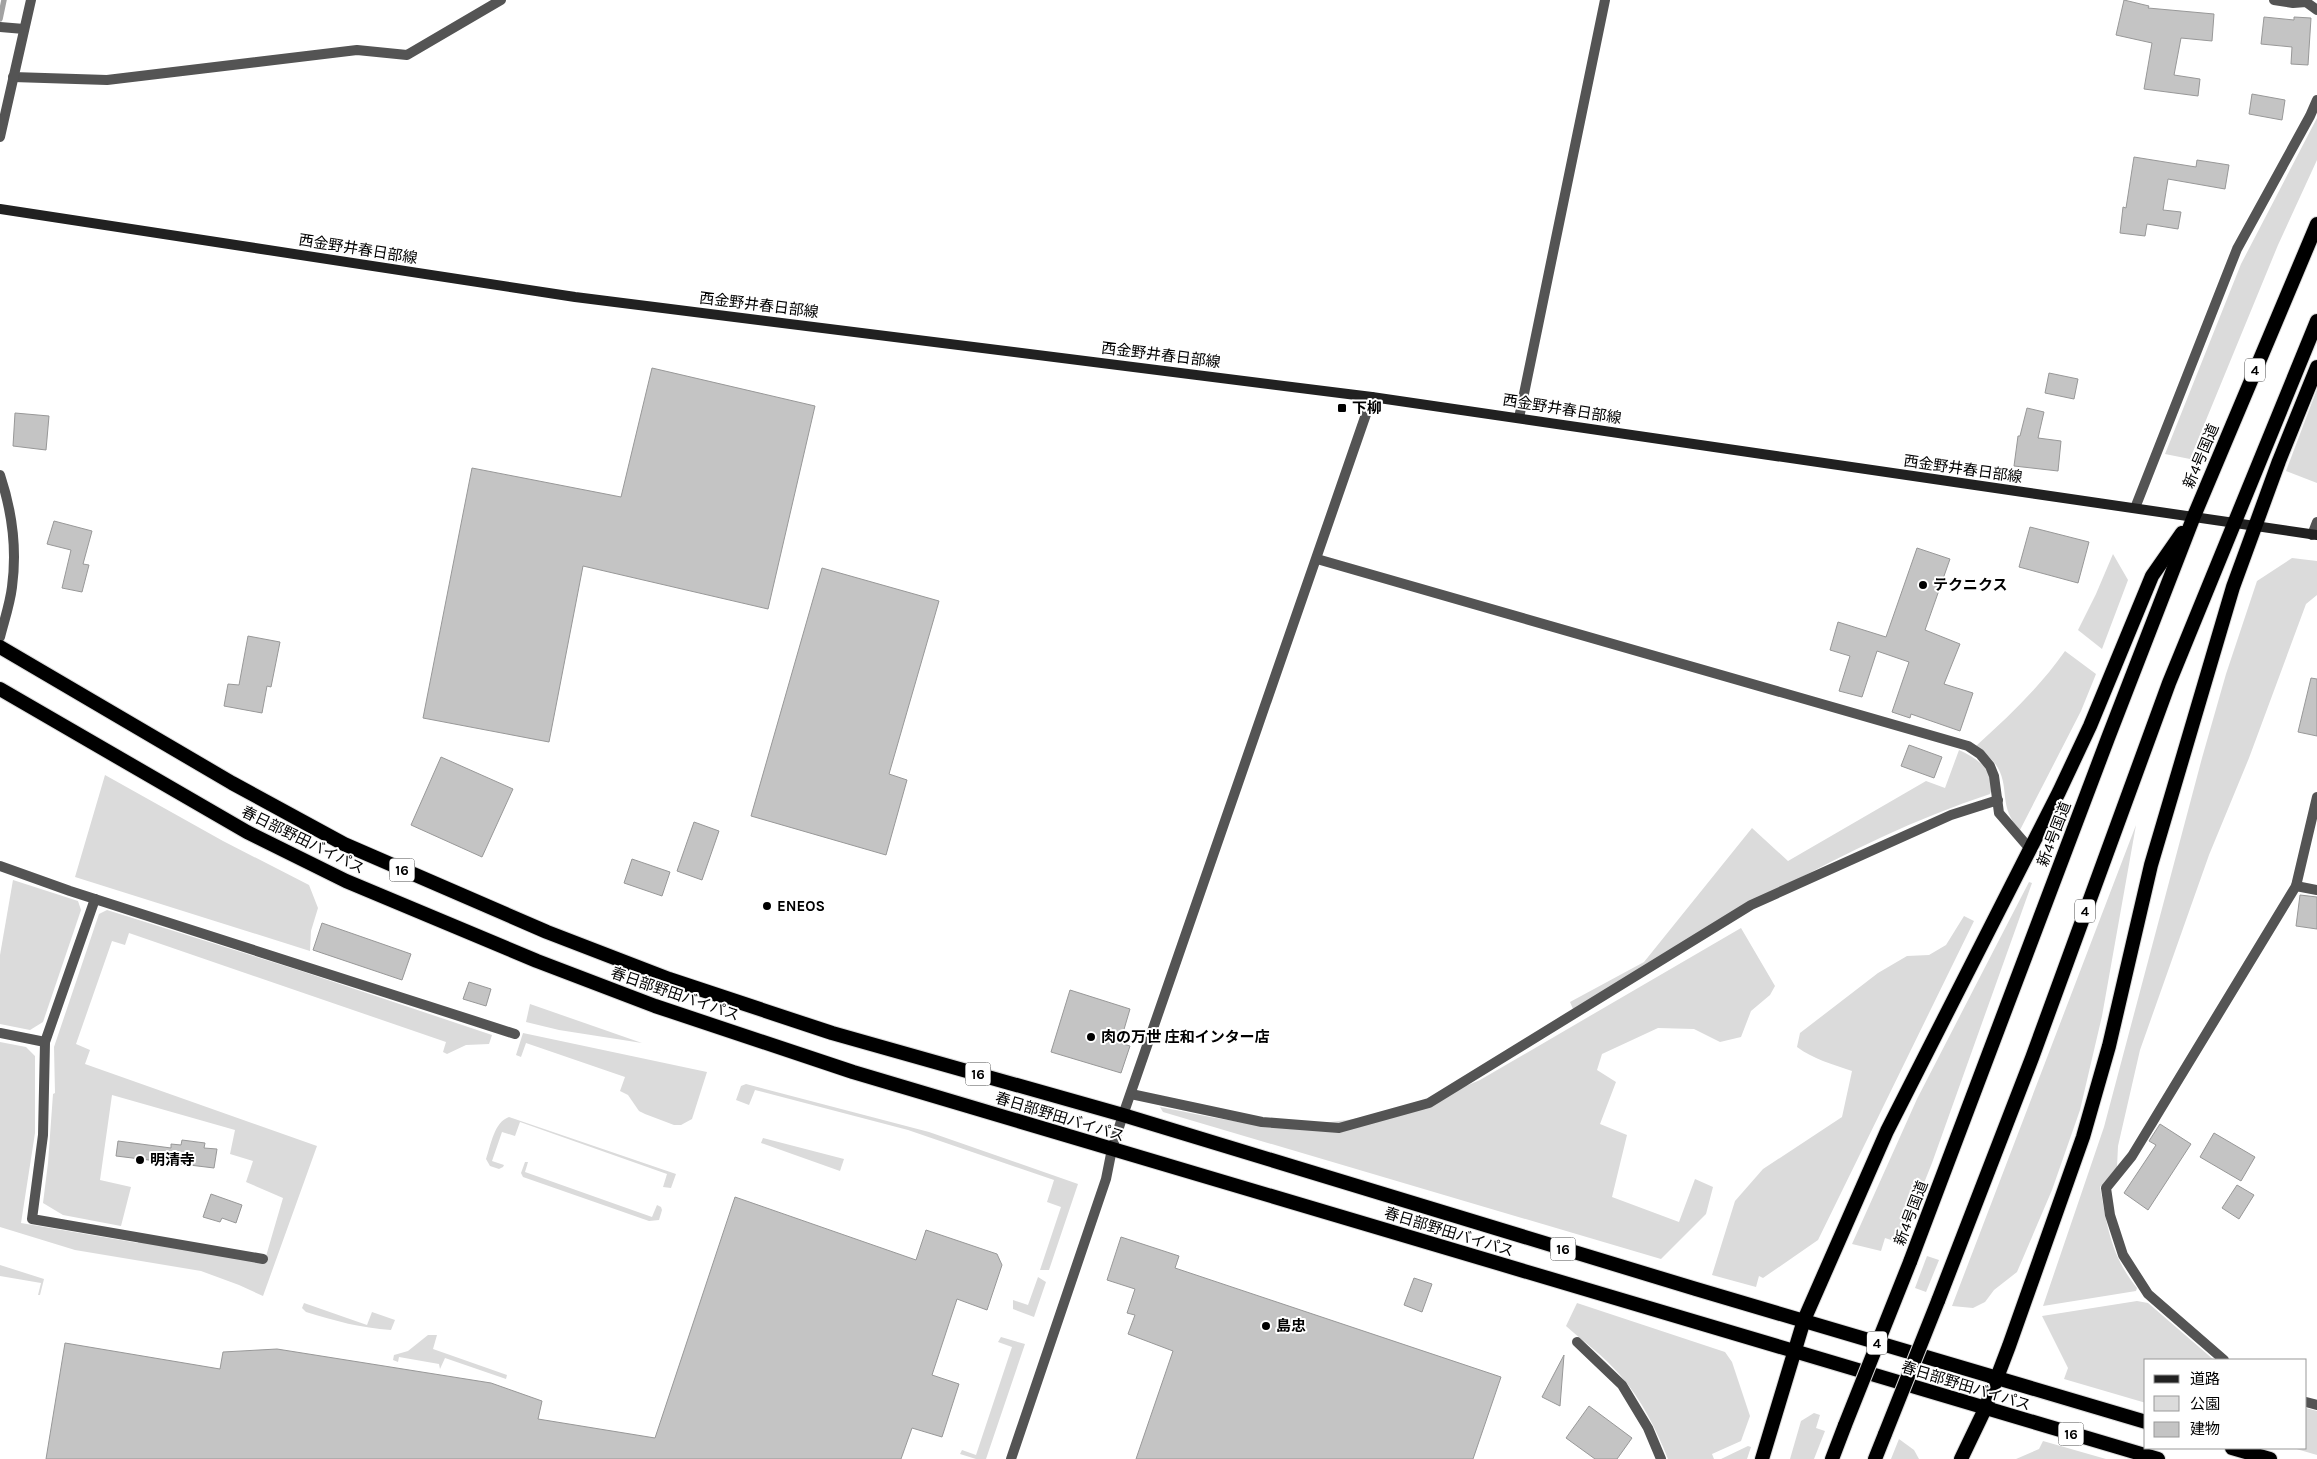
<svg xmlns="http://www.w3.org/2000/svg" width="2317" height="1459" font-family="Karla,'Noto Sans JP',sans-serif">
<rect width="100%" height="100%" fill="#fff"/>
<g fill="#dbdbdb">
<path d="M2317,118V160L2278,245L2190,459L2165,454L2241,264Z"/>
<path d="M2317,389V483L2286,471Z"/>
<path d="M2113,554L2128,580L2102,649L2078,630L2096,594Z"/>
<path d="M2292,558L2317,561V595L2306,604L2249,758L2209,855L2140,1050L2118,1146L2117,1167L2100,1187C2107,1226 2111,1256 2137,1288L2136,1291L2043,1306L2104,1127L2202,758L2226,674L2257,581Z"/>
<path d="M2065,651L2096,674L2081,711L2020,830C1998,807 2010,790 1998,768C1992,758 1984,753 1976,746C2009,716 2039,688 2065,651Z"/>
<path d="M1959,750C1976,758 1999,772 1990,794C1842,843 1708,931 1573,1009L1570,1002L1644,962L1752,828L1788,861L1926,781L1945,788Z"/>
<path d="M105,775L223,841L309,885L318,908L311,931L310,951L75,877Z"/>
<path d="M2136,825L2102,1016L2080,1110L2052,1190L2017,1272L1994,1290L1985,1302L1973,1308L1952,1306Z"/>
<path d="M13,880L78,901L81,910L43,1022L30,1030L0,1024V955Z"/>
<path d="M2029,882L2032,883L1932,1163L1900,1243L1885,1238L1881,1251L1852,1244L1917,1099Z"/>
<path d="M107,910L301,971L492,1035L489,1044L466,1045L447,1054L443,1052L446,1042L129,933L125,945L112,941L76,1044L90,1050L85,1064L317,1146L263,1296L239,1285L201,1271L75,1250L0,1227V1042L26,1047L35,1056V1133L21,1223L138,1243L139,1240L264,1263L283,1198L246,1182L253,1161L230,1154L235,1130L112,1095L100,1180L131,1187L121,1226L63,1215L43,1203L48,1163L53,1094L55,1093L54,1047L99,914Z"/>
<path d="M1964,916L1974,921L1818,1240L1763,1278L1759,1276L1756,1287L1712,1275L1735,1201L1763,1169L1842,1117L1852,1071C1832,1064 1813,1059 1797,1047L1800,1033L1878,973L1907,956L1929,955L1946,945Z"/>
<path d="M1741,928L1775,986L1770,995L1751,1011L1741,1037L1720,1042L1694,1029L1658,1028L1602,1054L1597,1070L1616,1082L1600,1124L1627,1135L1612,1197L1679,1222L1695,1179L1713,1187L1706,1214L1661,1259L1163,1112L1160,1107C1188,1112 1215,1119 1243,1122C1327,1131 1403,1114 1480,1080Z"/>
<path d="M530,1004L642,1043L559,1030L526,1022Z"/>
<path d="M523,1033L707,1072L692,1119L681,1125H674L645,1114L639,1111L628,1095L620,1091L625,1077L526,1043L521,1057L516,1055Z"/>
<path d="M746,1084L929,1132L1078,1184L1049,1270H1040L1061,1207L1047,1202L1054,1180L908,1130L755,1090L749,1105L736,1100L741,1086Z"/>
<path d="M509,1117L676,1174L671,1188L663,1187L667,1174L520,1122L515,1136L502,1132L492,1161L504,1165L503,1167L499,1169L490,1166L486,1159C491,1145 494,1122 509,1117Z"/>
<path d="M763,1138L844,1159L840,1171L761,1143Z"/>
<path d="M525,1162H528L525,1172L652,1217L657,1205L661,1207L662,1210L659,1220L649,1221L523,1177L521,1173Z"/>
<path d="M1927,1256L1939,1260L1926,1292L1915,1288Z"/>
<path d="M0,1265L44,1279L40,1295H38L41,1283L0,1276Z"/>
<path d="M1038,1277L1046,1282L1034,1317L1013,1309V1300L1028,1305Z"/>
<path d="M2137,1301L2148,1303L2214,1360H2146V1403L2064,1379L2068,1368L2042,1316Z"/>
<path d="M304,1303L367,1325L372,1312L395,1320L391,1330C361,1328 335,1321 306,1312L302,1308Z"/>
<path d="M1577,1303L1725,1352L1732,1362L1750,1416L1741,1441L1712,1454L1714,1459H1668C1656,1429 1642,1400 1620,1375C1605,1357 1584,1342 1566,1326Z"/>
<path d="M428,1335H437L433,1349L507,1375L506,1379L445,1358L440,1369L439,1364L399,1357L398,1362L393,1360L394,1355L408,1351Z"/>
<path d="M1001,1337L1025,1344L986,1459H976L960,1454L962,1450L976,1455L1012,1347L998,1342Z"/>
<path d="M2306,1408L2317,1411V1455L2293,1448H2306Z"/>
<path d="M1814,1413L1820,1415L1816,1428L1825,1431L1814,1459H1790L1801,1421Z"/>
<path d="M1899,1439L1914,1450L1919,1459H1891Z"/>
<path d="M2043,1441L2106,1459H2016L2039,1449Z"/>
<path d="M1748,1446L1751,1447L1747,1459H1721Z"/>
</g>
<g fill="none" stroke-linecap="round" stroke-linejoin="round">
<path stroke="#a2a2a2" stroke-width="5.5" d="M0,19L4,0"/>
</g>
<g fill="#c4c4c4" stroke="#989898">
<path d="M2124,0L2149,6L2148,8L2214,14L2212,41L2181,38L2174,75L2200,79L2198,96L2144,89L2152,43L2116,35Z"/>
<path d="M2264,17L2294,20V17L2311,18L2308,65L2291,64L2292,47L2261,44Z"/>
<path d="M2252,94L2285,100L2282,120L2249,114Z"/>
<path d="M2134,157L2196,167L2197,160L2229,165L2225,189L2168,179L2163,210L2181,212L2178,229L2147,224L2145,236L2120,233L2123,207L2126,208Z"/>
<path d="M652,368L815,406L768,609L583,566L549,742L423,718L472,468L621,497Z"/>
<path d="M2049,373L2078,379L2074,399L2045,393Z"/>
<path d="M2027,408L2044,412L2038,438L2061,441L2058,471L2014,466L2018,436H2020Z"/>
<path d="M15,413L49,416L46,450L13,446Z"/>
<path d="M54,521L92,531L83,564L89,565L82,592L62,588L71,550L47,544Z"/>
<path d="M2030,527L2089,542L2078,583L2019,567Z"/>
<path d="M1917,548L1950,559L1925,630L1960,644L1944,684L1973,693L1960,731L1911,714L1910,718L1892,712L1909,662L1877,651L1862,697L1839,691L1850,656L1830,650L1838,622L1886,637Z"/>
<path d="M822,568L939,601L889,774L907,780L886,855L751,816Z"/>
<path d="M248,636L280,642L271,687L267,686L262,713L224,706L228,684L239,685Z"/>
<path d="M2311,678L2317,679V736L2298,732Z"/>
<path d="M1909,745L1942,757L1934,778L1901,766Z"/>
<path d="M441,757L513,789L482,857L411,825Z"/>
<path d="M694,822L719,831L702,880L677,871Z"/>
<path d="M632,859L670,872L662,896L624,883Z"/>
<path d="M2300,895L2317,897V929L2296,926Z"/>
<path d="M322,923L411,954L402,980L313,950Z"/>
<path d="M469,982L491,989L486,1006L463,999Z"/>
<path d="M1070,990L1130,1009L1120,1043L1130,1046L1121,1073L1051,1052Z"/>
<path d="M2160,1124L2191,1144L2148,1210L2124,1193L2156,1145L2149,1141Z"/>
<path d="M2214,1133L2255,1157L2241,1181L2200,1157Z"/>
<path d="M182,1140L205,1143L204,1148L217,1149L214,1168L116,1156L118,1141L171,1148V1144L181,1145Z"/>
<path d="M2237,1185L2254,1195L2239,1219L2222,1208Z"/>
<path d="M211,1194L242,1205L236,1223L222,1218L220,1222L203,1217Z"/>
<path d="M735,1197L916,1260L926,1230L997,1254L1002,1265L987,1310L957,1299L932,1375L959,1384L942,1437L912,1428L901,1459H46L65,1343L220,1369L223,1352L277,1349L491,1383L542,1401L538,1419L655,1438Z"/>
<path d="M1121,1237L1179,1256L1175,1268L1501,1377L1473,1459H1136L1173,1351L1128,1334L1135,1315L1127,1313L1135,1289L1107,1280Z"/>
<path d="M1414,1278L1432,1284L1422,1312L1404,1305Z"/>
<path d="M1564,1355L1560,1406L1542,1397Z"/>
<path d="M1589,1406L1632,1438L1617,1459H1595L1566,1438Z"/>
</g>
<g fill="none" stroke-linecap="round" stroke-linejoin="round">
<defs>
<g id="trunk">
<path d="M0,647L232,783L344,844L547,932L669,979L832,1033L1123,1115L1696,1289L2146,1422"/>
<path d="M0,689L247,832L346,881L537,961L655,1006L853,1072L2158,1459"/>
<path d="M1910,1262L2108,738L2194,516L2317,224"/>
<path d="M1938,1301L2032,1058L2169,683L2317,321"/>
<path d="M2232,1448L2270,1459"/>
<path d="M1762,1459L1804,1320L1887,1131L2059,792L2090,726L2152,576L2182,533"/>
<path d="M1832,1459L1845,1425"/>
<path d="M1875,1459L1885,1434"/>
<path d="M1961,1459L1985,1409L2009,1346L2083,1137L2109,1046L2151,865L2233,587L2279,461L2317,367"/>
</g>
</defs>
<use href="#trunk" stroke="#dbdbdb" stroke-width="16"/>
<g stroke="#545454" stroke-width="10">
<path d="M2274,0L2293,3L2306,2L2317,10"/>
<path d="M0,27L24,29"/>
<path d="M13,77L107,80L357,50L407,55L501,0"/>
<path d="M1519,418L1605,0"/>
<path d="M2135,508L2237,249L2310,116L2317,100"/>
<path d="M2312,535L2317,522"/>
<path d="M1317,559L1968,746L1980,754L1990,766L1994,776L1999,813L2030,849"/>
<path d="M0,866L70,891L515,1034"/>
<path d="M2296,886L2317,890"/>
<path d="M95,899L45,1042L43,1135L32,1219L263,1259"/>
<path d="M0,1033L45,1042"/>
<path d="M1131,1094L1262,1122L1339,1128L1429,1103L1751,905L1951,815L1998,800"/>
<path d="M1123,1115L1372,397"/>
<path d="M1577,1342L1622,1385L1648,1428L1661,1459"/>
<path d="M2224,1360L2148,1294L2123,1255L2110,1215L2106,1188L2132,1156L2296,886L2317,797"/>
<path d="M2306,1402L2317,1405"/>
</g>
<g stroke="#545454" stroke-width="10">
<path d="M0,137L31,0"/>
<path d="M0,475C12,511 17,550 12,587C10,604 4,621 0,637"/>
<path d="M1011,1459L1106,1179L1112,1149L1123,1115"/>
</g>
<path stroke="#212121" stroke-width="10" d="M0,209L575,297L1372,397L2317,535"/>
<use href="#trunk" stroke="#000" stroke-width="14"/>
<defs>
<g id="trunk-bridge">
<path d="M1845,1425L1910,1262"/>
<path d="M1885,1434L1938,1301"/>
</g>
</defs>
<use href="#trunk-bridge" stroke="#dbdbdb" stroke-width="16" stroke-linecap="butt"/>
<use href="#trunk-bridge" stroke="#000" stroke-width="14"/>
</g>
<g fill="#000" stroke="#fff" stroke-width="2">
<rect x="1337" y="403" width="10" height="10" rx="2.5"/>
<circle cx="1923" cy="585" r="5"/>
<circle cx="767" cy="906" r="5"/>
<circle cx="1091" cy="1037" r="5"/>
<circle cx="140" cy="1160" r="5"/>
<circle cx="1266" cy="1326" r="5"/>
</g>
<g text-anchor="middle" stroke-width="4" stroke-linejoin="round" paint-order="stroke">
<g fill="#fff" stroke="#4c4c4c" stroke-width="1">
<rect x="2245" y="358.5" width="20" height="23" rx="4"/>
<rect x="389.5" y="858.5" width="25" height="23" rx="4"/>
<rect x="2075" y="899.5" width="20" height="23" rx="4"/>
<rect x="965.5" y="1062.5" width="25" height="23" rx="4"/>
<rect x="1550.5" y="1237.5" width="25" height="23" rx="4"/>
<rect x="1867" y="1331.5" width="20" height="23" rx="4"/>
<rect x="2058.5" y="1422.5" width="25" height="23" rx="4"/>
</g>
<g font-size="14" font-weight="bold" fill="#000">
<text x="2255" y="375">4</text>
<text x="402" y="875">16</text>
<text x="2085" y="916">4</text>
<text x="978" y="1079">16</text>
<text x="1563" y="1254">16</text>
<text x="1877" y="1348">4</text>
<text x="2071" y="1439">16</text>
</g>
<g font-size="15" fill="#000" stroke="#fff">
<text transform="translate(358 249) rotate(9)" y="5">西金野井春日部線</text>
<text transform="translate(759 305) rotate(7)" y="5">西金野井春日部線</text>
<text transform="translate(1161 355) rotate(7)" y="5">西金野井春日部線</text>
<text transform="translate(1562 409) rotate(9)" y="5">西金野井春日部線</text>
<text transform="translate(2201 456) rotate(-67)" y="5">新4号国道</text>
<text transform="translate(1963 469) rotate(8)" y="5">西金野井春日部線</text>
<text transform="translate(2054 834) rotate(-69)" y="5">新4号国道</text>
<text transform="translate(303 840) rotate(26)" y="5">春日部野田バイパス</text>
<text transform="translate(675 994) rotate(19)" y="5">春日部野田バイパス</text>
<text transform="translate(1060 1117) rotate(17)" y="5">春日部野田バイパス</text>
<text transform="translate(1911 1213) rotate(-69)" y="5">新4号国道</text>
<text transform="translate(1449 1232) rotate(17)" y="5">春日部野田バイパス</text>
<text transform="translate(1966 1386) rotate(17)" y="5">春日部野田バイパス</text>
</g>
<g font-size="15" font-weight="bold" fill="#000" stroke="#fff" text-anchor="start">
<text x="1352" y="413">下柳</text>
<text x="1933" y="590">テクニクス</text>
<text x="777" y="911">ENEOS</text>
<text x="1101" y="1042">肉の万世 庄和インター店</text>
<text x="150" y="1165">明清寺</text>
<text x="1276" y="1331">島忠</text>
</g>
</g>
<rect x="2144" y="1359" width="162" height="90" fill="#ffffff" stroke="#999999"/>
<rect x="2154" y="1375" width="25" height="8" fill="#212121" stroke="#999999"/>
<text x="2190" y="1384" font-size="15" fill="#000000">道路</text>
<rect x="2154" y="1396" width="25" height="15" fill="#dbdbdb" stroke="#999999"/>
<text x="2190" y="1409" font-size="15" fill="#000000">公園</text>
<rect x="2154" y="1422" width="25" height="15" fill="#c4c4c4" stroke="#999999"/>
<text x="2190" y="1434" font-size="15" fill="#000000">建物</text>
</svg>
